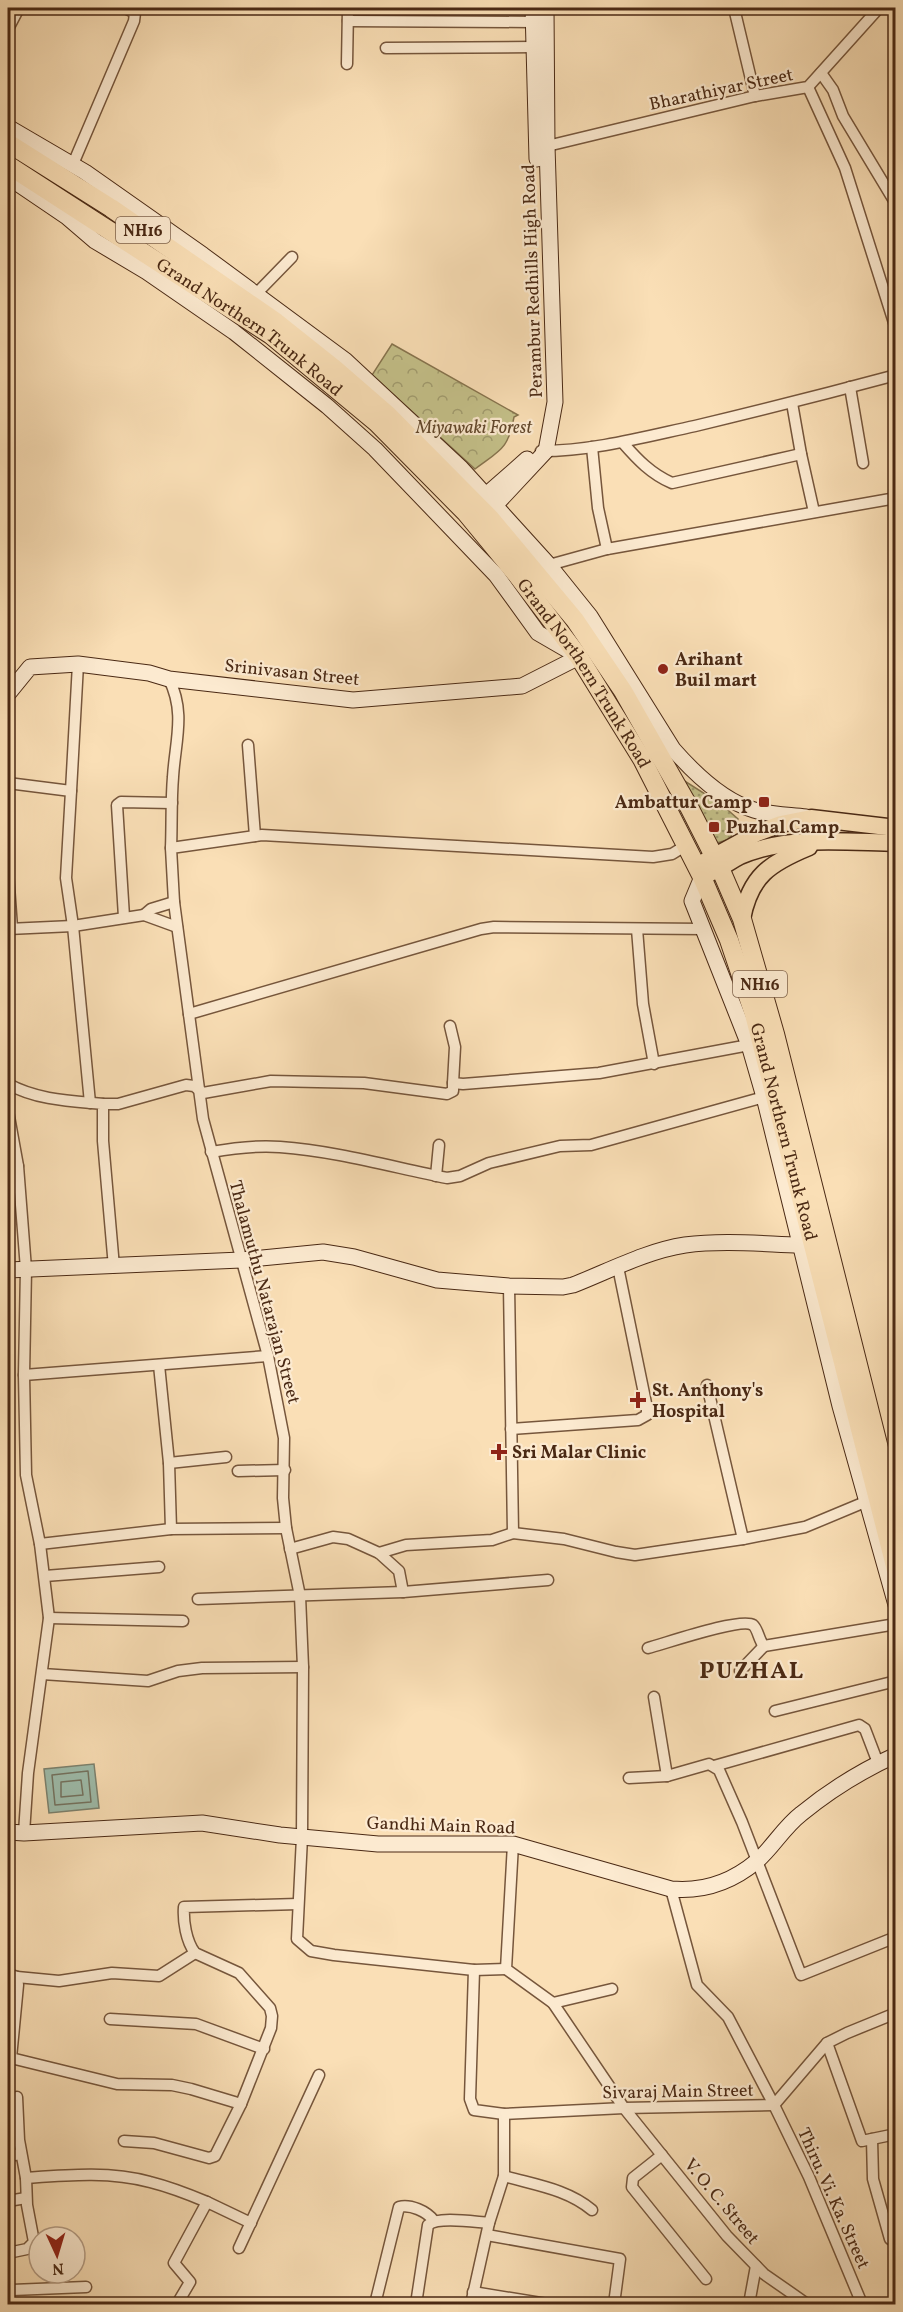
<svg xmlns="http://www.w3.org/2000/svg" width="903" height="2312" font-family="Vollkorn,serif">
<defs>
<pattern id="grass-dots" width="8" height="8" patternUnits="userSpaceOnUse" patternTransform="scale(1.5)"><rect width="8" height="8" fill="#c4c089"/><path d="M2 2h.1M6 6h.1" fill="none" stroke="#a19c6f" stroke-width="1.8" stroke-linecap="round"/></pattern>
<pattern id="forest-crowns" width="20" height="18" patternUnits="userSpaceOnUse" patternTransform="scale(1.5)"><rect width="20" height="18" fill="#c4c089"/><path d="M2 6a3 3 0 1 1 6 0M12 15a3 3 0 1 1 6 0" fill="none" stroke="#a19c6f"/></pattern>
</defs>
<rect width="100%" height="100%" fill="#fadfb6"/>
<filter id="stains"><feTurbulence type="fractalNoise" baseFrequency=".00333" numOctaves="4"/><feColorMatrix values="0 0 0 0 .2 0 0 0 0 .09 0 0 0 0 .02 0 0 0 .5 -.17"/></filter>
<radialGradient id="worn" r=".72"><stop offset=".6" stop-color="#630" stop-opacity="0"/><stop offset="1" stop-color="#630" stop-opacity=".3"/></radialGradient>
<path fill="url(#grass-dots)" stroke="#87744e" stroke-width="1.5" d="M683,780L721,804L738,819L730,839L717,843Z"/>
<path fill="url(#forest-crowns)" stroke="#87744e" stroke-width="1.5" d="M392,344L518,415L514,417C508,450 500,450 475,469L372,375Z"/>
<path fill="#9ebdac" stroke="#7c826f" stroke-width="1.5" d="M94,1764L99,1808L49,1813L44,1769Z"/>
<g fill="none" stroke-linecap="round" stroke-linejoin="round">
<g stroke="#747360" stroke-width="1.5">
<path d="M88,1771L91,1802L55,1805L52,1775Z"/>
<path d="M81,1780L83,1795L61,1797V1782Z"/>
</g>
<defs>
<g id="street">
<path d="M734,8L755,96"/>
<path d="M348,21L533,22"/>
<path d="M8,29L19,8"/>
<path d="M386,48L534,47"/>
<path d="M347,64L348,8"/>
<path d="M821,73L833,90L843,116L896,204"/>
<path d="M808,87L845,168L896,329"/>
<path d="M543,147L755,96L808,87L879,8"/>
<path d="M73,164L134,21L135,13L125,8"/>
<path d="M256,294L292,257"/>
<path d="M850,387L863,463"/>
<path d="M792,403L801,454L814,512"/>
<path d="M623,443C637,459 651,474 672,483L801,454"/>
<path d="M592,447L598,508L607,549"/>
<path d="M541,451C593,451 644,437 695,426C762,410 829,393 896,375"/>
<path d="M549,565L607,549L896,498"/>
<path d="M169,679C186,713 175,742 173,777C171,800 172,824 171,848"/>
<path d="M248,745L255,836"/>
<path d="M8,783L71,791L66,878L73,926L90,1103"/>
<path d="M71,791L78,664"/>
<path d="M8,872L12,928"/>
<path d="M144,915L151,909L174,902"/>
<path d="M124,917L117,805L121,802L172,803"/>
<path d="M8,929L73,926L144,915L177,927"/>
<path d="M637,929L643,1004L654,1064"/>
<path d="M189,1014L481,929L494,927L704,929"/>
<path d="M450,1026L455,1047L453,1083L463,1084L599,1073L749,1045"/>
<path d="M8,1084C37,1100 70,1101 103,1104V1141L114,1267"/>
<path d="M103,1104H118L186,1085L194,1086L203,1093L271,1081L364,1083L447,1094L453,1091V1083"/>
<path d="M8,1111L18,1166"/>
<path d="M211,1152C234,1148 257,1145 280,1147C336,1151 392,1167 447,1178L460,1176L489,1163L560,1146L591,1145L764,1097"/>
<path d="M8,1167L18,1166L26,1269L24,1375L26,1475L40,1544L49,1618L28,1773L24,1833"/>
<path d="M436,1176L439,1145"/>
<path d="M509,1286L513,1533"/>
<path d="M159,1365L169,1463L171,1529"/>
<path d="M24,1375L268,1356"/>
<path d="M707,1385L743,1539"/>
<path d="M511,1429L638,1420L647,1415V1408L618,1267"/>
<path d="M169,1463L226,1457"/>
<path d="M238,1471L285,1470"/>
<path d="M40,1544L171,1529L286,1528"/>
<path d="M290,1549L333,1537L348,1539L379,1553L399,1571L403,1592"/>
<path d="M379,1553L406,1545L492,1540L513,1533L564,1539L616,1552L635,1555L743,1539L805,1527L865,1502"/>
<path d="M45,1576L159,1567"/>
<path d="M198,1599L403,1592L548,1580"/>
<path d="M49,1618L183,1621"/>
<path d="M648,1648C664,1644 741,1617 753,1625C758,1629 759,1641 764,1646L896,1624"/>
<path d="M740,1671L764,1646"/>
<path d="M42,1674L148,1681L178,1671L202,1668L303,1667"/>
<path d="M654,1697L667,1776"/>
<path d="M775,1711L896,1681"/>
<path d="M714,1766L859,1725L865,1729L878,1763"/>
<path d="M629,1778L667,1776L709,1764L719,1770L742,1822L801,1975L896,1937"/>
<path d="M513,1844L506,1969L553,2003L624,2108L727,2236L764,2274L807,2304"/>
<path d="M671,1889L697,1985L728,2017L774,2105L809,2177L862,2304"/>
<path d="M506,1969L474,1970L334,1955L311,1951L297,1939L302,1837L303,1667L300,1596L286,1528L283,1498L284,1438L268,1356L203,1119L174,902L171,848L262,835L653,857L672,854L685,846"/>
<path d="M474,1970L470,2099L474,2110L504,2114L624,2108L774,2105L827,2043L847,2033L896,2013"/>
<path d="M8,1974L17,1977L18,1985L11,2058"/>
<path d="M17,1977L59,1981L112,1973L159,1976L195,1953"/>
<path d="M553,2003L612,1989"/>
<path d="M110,2019L196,2024L264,2049"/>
<path d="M827,2043L862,2141L896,2134"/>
<path d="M8,2059L11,2058L117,2084L172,2085L191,2089L241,2104"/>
<path d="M17,2097L19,2140L26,2178C67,2175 110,2171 150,2182C170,2187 188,2194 207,2202L174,2263L190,2282L177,2304"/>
<path d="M872,2139L873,2179L890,2239"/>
<path d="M124,2141L154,2143L209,2158L215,2156L241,2104L271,2028L272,2016L270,2008L239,1973L195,1953C186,1941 183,1921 184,1907L298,1904"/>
<path d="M662,2155L633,2178L632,2187L706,2279"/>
<path d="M8,2156L21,2154"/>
<path d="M504,2176C535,2185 567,2189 592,2210"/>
<path d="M8,2201L26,2198"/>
<path d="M207,2202L251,2223"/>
<path d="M487,2235L620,2259L614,2304"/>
<path d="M239,2248L319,2075"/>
<path d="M8,2253L27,2249L34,2242L27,2205L26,2178"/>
<path d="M473,2292L547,2304"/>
<path d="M8,2296L12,2290L86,2287"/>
<path d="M375,2304L399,2207C410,2204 427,2211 434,2221"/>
<path d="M416,2304L428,2225C438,2216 474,2222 489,2223"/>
<path d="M471,2304L489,2223L504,2176V2114"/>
<path d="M749,2304L756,2266"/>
</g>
<g id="secondary">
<path d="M533,8L537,159"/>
<path d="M8,127L85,172L203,255L345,360L461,468L549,565L590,616L673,749C694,773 723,801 754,810C770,815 789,815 806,817"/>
<path d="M8,177L67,217L95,241L147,272L234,332L327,406L375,449L496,575L538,633L576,655"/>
<path d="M477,503L527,459"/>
<path d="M489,512L546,451L555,402L547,146L546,8"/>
<path d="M8,694L30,667L78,664L149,673L169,679L353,700L522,686L579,657"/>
<path d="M702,877L692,901L749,1045L764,1097L840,1406L896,1605"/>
<path d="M8,1270L241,1260L323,1252L354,1257L437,1280L509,1286L563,1287L573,1285C609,1271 646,1251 685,1245C723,1240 763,1244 800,1245"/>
<path d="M8,1832L24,1833L202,1823L280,1835L378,1844H513L671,1889C703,1892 732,1882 757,1861C773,1847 784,1827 801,1814C829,1791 863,1770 896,1755"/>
</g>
<g id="primary">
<path d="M702,863L757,833L781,824L811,818L896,828"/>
<path d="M708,874C719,869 729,862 740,856C789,835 844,842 896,843"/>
<path d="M742,919C750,876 770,863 809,847"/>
</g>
<g id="highway">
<path d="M8,143L111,208L276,322L335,369L388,415L490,518L575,620L623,691L689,807L720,868L742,919L775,1034L896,1516"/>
<path id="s1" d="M8,165L271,335L376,422L466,513L517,575L579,657L642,759L702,877L729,940L754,1014L896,1570"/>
</g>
</defs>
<use href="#street" stroke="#76563c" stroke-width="13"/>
<use href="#secondary" stroke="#4a2914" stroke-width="17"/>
<use href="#primary" stroke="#4a2914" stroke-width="19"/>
<use href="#highway" stroke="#4a2914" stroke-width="20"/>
<use href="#street" stroke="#fcead0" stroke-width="10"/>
<use href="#secondary" stroke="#fcead0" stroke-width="15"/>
<use href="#primary" stroke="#fadfb6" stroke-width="16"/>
<use href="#highway" stroke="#fadfb6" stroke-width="18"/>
</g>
<g fill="#8f2418" stroke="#fcead0" stroke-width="2">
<circle cx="663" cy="669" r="6"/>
<rect x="758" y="796" width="12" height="12" rx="3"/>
<rect x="708" y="821" width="12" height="12" rx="3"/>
<path d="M635 1391h6v6h6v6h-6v6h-6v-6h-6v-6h6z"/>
<path d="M496 1443h6v6h6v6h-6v6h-6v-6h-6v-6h6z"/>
</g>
<g text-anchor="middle" stroke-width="4.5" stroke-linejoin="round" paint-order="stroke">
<g fill="#fcead0" stroke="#7f634c" stroke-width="1.5">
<rect x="116" y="217" width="54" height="26" rx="4.5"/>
<rect x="733" y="971" width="54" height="26" rx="4.5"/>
</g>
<g font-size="16" font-weight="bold" fill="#4a2914">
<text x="143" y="236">NH16</text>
<text x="760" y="990">NH16</text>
</g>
<g font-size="18" fill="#4a2914" stroke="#fcead0">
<text transform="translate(721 89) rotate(-12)" y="6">Bharathiyar Street</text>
<text transform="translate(532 281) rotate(-92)" y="6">Perambur Redhills High Road</text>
<text dy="6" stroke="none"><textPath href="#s1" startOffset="291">Grand Northern Trunk Road</textPath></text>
<text transform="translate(292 672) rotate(6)" y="6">Srinivasan Street</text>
<text dy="6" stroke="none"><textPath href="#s1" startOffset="777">Grand Northern Trunk Road</textPath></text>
<text dy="6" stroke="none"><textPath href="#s1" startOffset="1281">Grand Northern Trunk Road</textPath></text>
<text transform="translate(265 1292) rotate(75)" y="6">Thalamuthu Natarajan Street</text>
<text transform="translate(441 1825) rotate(2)" y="6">Gandhi Main Road</text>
<text transform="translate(678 2091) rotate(-1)" y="6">Sivaraj Main Street</text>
<text transform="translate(834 2198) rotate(66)" y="6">Thiru. Vi. Ka. Street</text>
<text transform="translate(722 2201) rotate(50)" y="6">V. O. C. Street</text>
</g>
<g font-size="18" font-style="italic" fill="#62472b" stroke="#fcead0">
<text x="474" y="433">Miyawaki Forest</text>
</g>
<g font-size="18" font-weight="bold" fill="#4a2914" stroke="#fcead0" text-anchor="start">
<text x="675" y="665">Arihant<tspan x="675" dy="21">Buil mart</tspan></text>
<text x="752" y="808" text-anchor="end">Ambattur Camp</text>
<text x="726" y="833">Puzhal Camp</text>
<text x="652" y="1396">St. Anthony's<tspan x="652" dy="21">Hospital</tspan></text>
<text x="512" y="1458">Sri Malar Clinic</text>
</g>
<g font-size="24" font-weight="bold" letter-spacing="1.5" fill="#4a2914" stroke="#fcead0">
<text x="752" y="1678">PUZHAL</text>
</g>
</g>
<rect width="903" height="2312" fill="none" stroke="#fadfb6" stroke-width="30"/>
<rect x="9" y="9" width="885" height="2294" fill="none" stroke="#4a2914" stroke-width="3"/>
<rect x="15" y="15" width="873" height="2282" fill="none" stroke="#4a2914" stroke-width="1.5"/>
<g transform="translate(57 2255) rotate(176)"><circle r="28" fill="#fcead0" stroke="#b59d85" stroke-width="1.5"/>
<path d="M0-4.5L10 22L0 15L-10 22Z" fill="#8f2418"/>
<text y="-9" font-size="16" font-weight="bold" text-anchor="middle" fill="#4a2914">N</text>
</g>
<rect width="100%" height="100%" filter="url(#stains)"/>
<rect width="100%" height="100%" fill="url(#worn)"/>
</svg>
